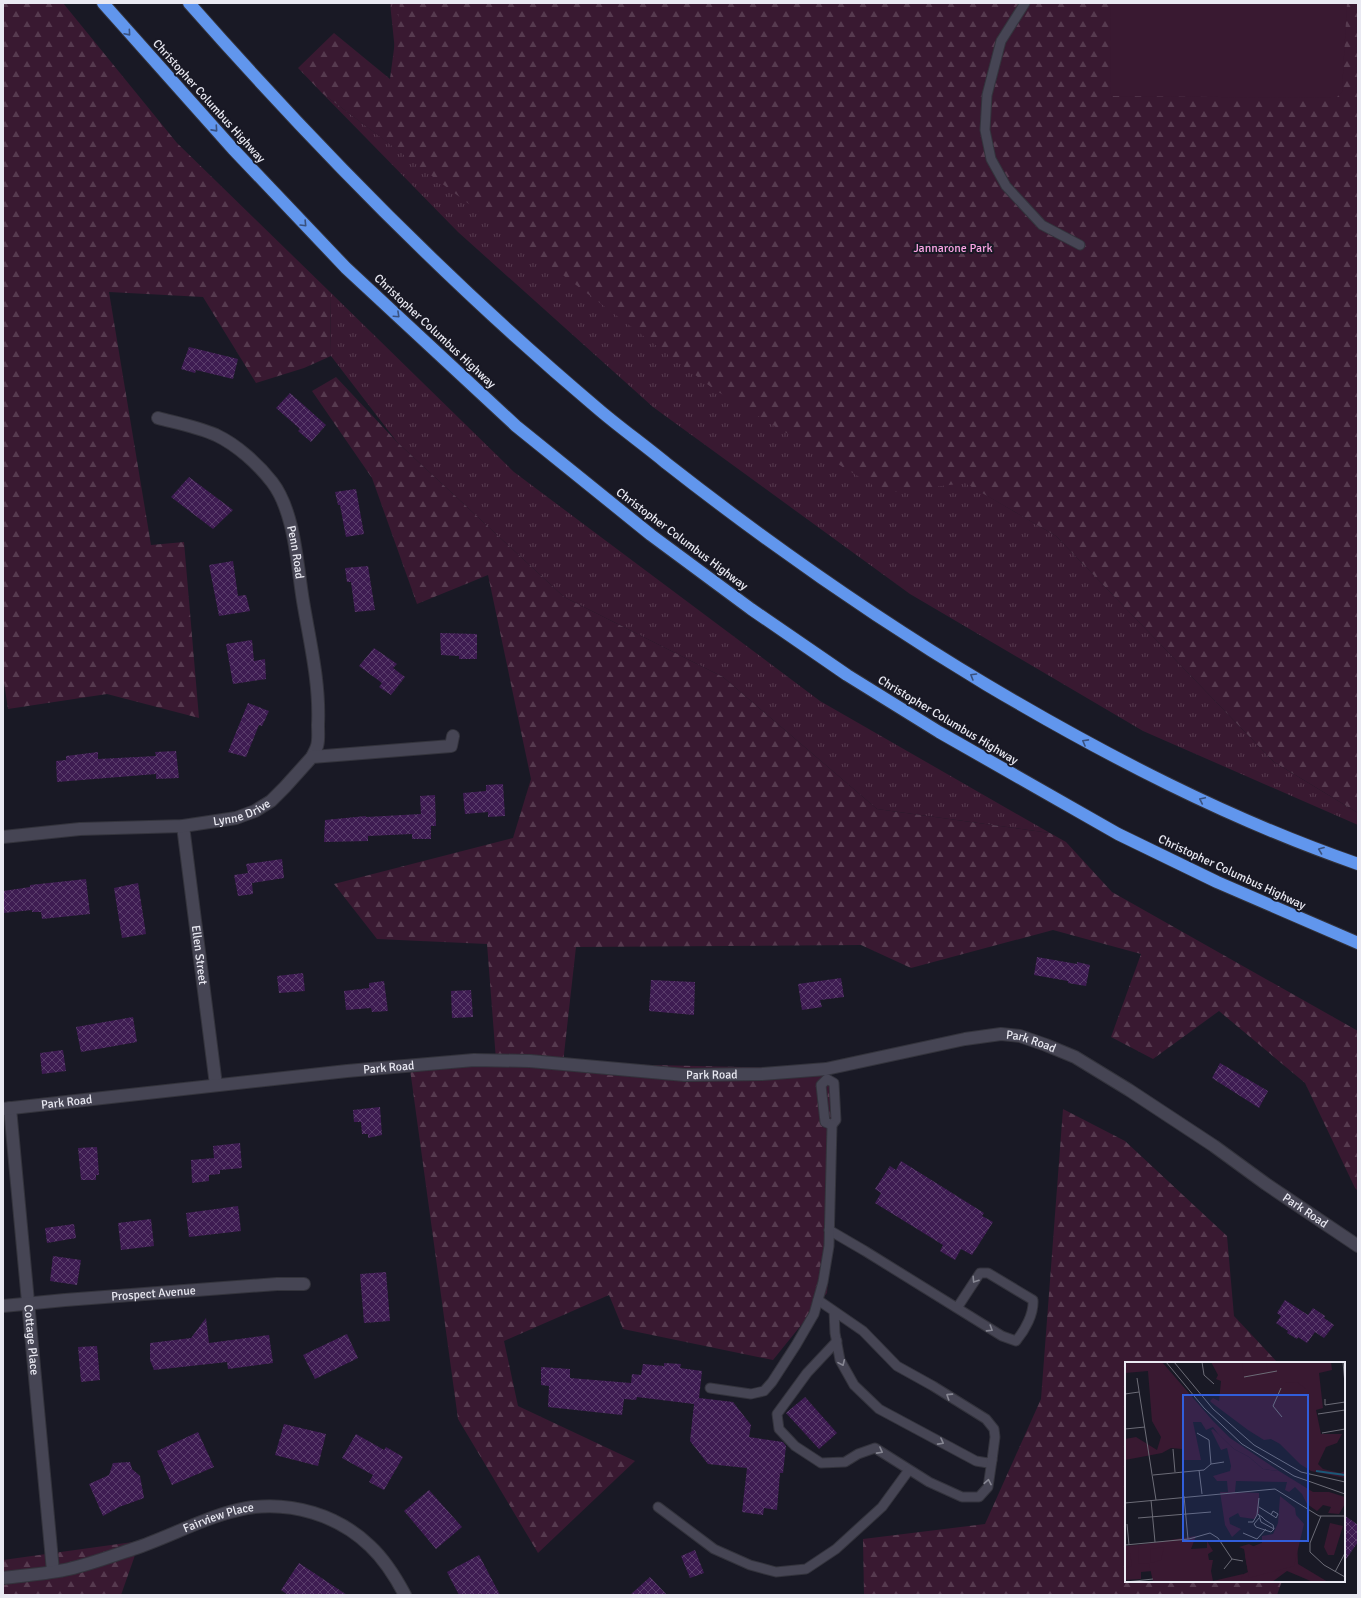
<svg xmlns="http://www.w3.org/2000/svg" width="1361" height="1598" font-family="Signika,sans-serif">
<defs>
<pattern id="grass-tufts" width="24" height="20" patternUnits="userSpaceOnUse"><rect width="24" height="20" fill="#391931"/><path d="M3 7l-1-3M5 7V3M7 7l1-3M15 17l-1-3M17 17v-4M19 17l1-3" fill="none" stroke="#563a4f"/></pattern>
<pattern id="forest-firs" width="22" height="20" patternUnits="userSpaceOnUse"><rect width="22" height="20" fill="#391931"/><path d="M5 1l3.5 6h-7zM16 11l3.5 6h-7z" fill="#563a4f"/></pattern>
<pattern id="building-cross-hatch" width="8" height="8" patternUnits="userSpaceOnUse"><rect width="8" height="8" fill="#3e1c52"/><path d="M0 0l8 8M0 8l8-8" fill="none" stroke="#5a3d6b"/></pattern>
</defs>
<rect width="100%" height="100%" fill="#191925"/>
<g fill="url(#grass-tufts)">
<path d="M390,3H1358L981,492L1056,536L1274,762L1358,813V825L1143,731L910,594L653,407L458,232L322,93L406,156Z"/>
<path d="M330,292L514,472L820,701L1050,833L877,809L723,677L564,597L397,442L331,356Z"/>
</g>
<g fill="url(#forest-firs)">
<path d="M3,3H63L177,143L330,292L331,356L304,368L256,383L203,297L109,292L151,545L184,542L199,718L107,694L8,709L3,676Z"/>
<path d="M400,3H1358V813L1274,762L1056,536L965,483L886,493L715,390L322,93L298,68L334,33L390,79Z"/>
<path d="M336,377L397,442L564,597L723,677L877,809L1050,833L1066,842L1112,892L1358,1031V1191L1355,1188L1305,1083L1219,1011L1153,1059L1111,1037L1141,954L1053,930L911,968L861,945L576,947L563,1063L831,1069L834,1195L827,1293L773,1360L623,1329L609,1295L504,1341L518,1406L635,1461L538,1553L458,1419L409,1062L496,1060L487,944L377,939L334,884L513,838L531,779L488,575L417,604L372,478L312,391Z"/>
<path d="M1063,1109L1125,1141L1227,1236L1234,1316L1278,1363H1126V1581H1282L1277,1595H864L863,1539L985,1524L1041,1399Z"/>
<path d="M140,1541L121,1595H3V1560Z"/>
</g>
<path fill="#391931" d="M1111,3H1347L1342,92L1336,98L1110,96Z"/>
<g fill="url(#building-cross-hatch)">
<path d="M189,347L238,359L233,379L196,370L195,373L181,369Z"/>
<path d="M290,393L326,425L311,442L298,431L300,429L276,408Z"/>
<path d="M189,477L233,510L213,529L171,497Z"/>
<path d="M356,489L364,534L346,537L340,505H338L335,492Z"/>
<path d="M233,561L238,596L246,595L250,611L219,616L209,565Z"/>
<path d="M368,566L375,610L355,612L351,582H347L345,568Z"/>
<path d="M440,633L477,634V659H459V656L441,655Z"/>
<path d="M252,640L254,661L265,659L266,679L233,684L226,644Z"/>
<path d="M374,648L397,664L393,668L405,677L391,695L379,687L382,683L359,666Z"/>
<path d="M248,703L269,711L262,726L259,725L246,757L228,752Z"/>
<path d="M176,751L179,778L156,779V774L57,782L56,761L66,760V756L98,752V759L156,756L155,752Z"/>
<path d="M503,784L505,816L488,817V812L465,814L463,793L486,791V785Z"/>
<path d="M435,795L436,826H431V839H412V834L368,836V841L324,842L325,820L366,816V817L421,814L420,796Z"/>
<path d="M282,859L284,878L252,883L253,894L238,896L234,875L248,873L246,864Z"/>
<path d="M86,879L90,914L42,919L41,912H32V910L3,913V891L30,887V885Z"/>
<path d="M138,883L146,934L122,938L114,888Z"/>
<path d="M1037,957L1077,964V962L1090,965L1086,986L1068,983V981L1034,975Z"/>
<path d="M303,973L305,991L279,993L277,976Z"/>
<path d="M841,978L844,997L820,1000L822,1007L802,1010L798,984Z"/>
<path d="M651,980L695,982L694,1015L649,1011Z"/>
<path d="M384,981L388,1011L372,1012L371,1008L346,1010L344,991L369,988V983Z"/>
<path d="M471,990L473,1017L452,1018L451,991Z"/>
<path d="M133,1017L137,1042L81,1052L76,1027Z"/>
<path d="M63,1050L66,1071L42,1074L40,1053Z"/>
<path d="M1220,1063L1268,1091L1259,1108L1212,1078Z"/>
<path d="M380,1107L382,1135L368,1138V1134H362L361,1122H354L353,1110Z"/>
<path d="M240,1143L242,1168L220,1170V1174L209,1175V1181L192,1183L191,1160L214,1158L213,1146Z"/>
<path d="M97,1147L99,1175H96V1180H81L78,1148Z"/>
<path d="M901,1161L984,1213L982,1216L993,1222L972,1255L961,1249L955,1260L940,1251L943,1245L875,1203L881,1193L875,1189L890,1166L896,1170Z"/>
<path d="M238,1206L241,1231L189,1237L186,1213Z"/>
<path d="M151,1219L154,1246L121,1250L118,1223Z"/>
<path d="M74,1224L76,1238L47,1243L45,1228Z"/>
<path d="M53,1256L81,1260L77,1285L50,1281Z"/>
<path d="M386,1272L390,1321L364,1323L360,1274Z"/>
<path d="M1285,1300L1308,1315L1313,1308L1325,1316L1324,1318L1334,1325L1324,1338L1315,1332L1307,1343L1298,1337L1297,1339L1287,1333L1288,1331L1276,1323L1281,1316L1277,1313Z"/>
<path d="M206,1318L209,1343L269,1335L273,1363L228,1369L227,1362L154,1370L150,1360V1343L191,1338Z"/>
<path d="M347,1334L358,1358L315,1379L303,1355Z"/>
<path d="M97,1346L100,1380L81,1382L78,1347Z"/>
<path d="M664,1363L681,1364L680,1368L702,1371L699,1398L733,1402L751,1425L749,1437L783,1442L786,1446L783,1473H780L777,1510L764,1508L763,1515L742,1512L747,1468L708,1464L690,1441L694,1404L637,1397L636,1400L624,1399L622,1415L548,1407L549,1386L541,1385V1367L570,1369V1378L631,1383L632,1374L641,1375L643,1364L664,1366Z"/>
<path d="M805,1397L837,1433L819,1449L786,1413Z"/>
<path d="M284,1424L326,1434L318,1466L275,1455Z"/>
<path d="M198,1432L214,1467L172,1485L157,1451Z"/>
<path d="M356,1434L384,1450L386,1447L403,1457L384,1490L369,1482L373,1475L342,1458Z"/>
<path d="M130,1462L132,1469L140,1476L144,1498L119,1507L103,1516L89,1484L109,1475L113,1463Z"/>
<path d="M429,1490L462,1527L436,1549L404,1511Z"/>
<path d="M1344,1515L1358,1525V1542L1344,1562Z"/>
<path d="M695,1550L704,1573L690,1578L681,1556Z"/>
<path d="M479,1555L500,1595H459L447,1572Z"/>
<path d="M299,1563L347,1595H288L281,1590Z"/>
<path d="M650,1577L667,1595H630Z"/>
</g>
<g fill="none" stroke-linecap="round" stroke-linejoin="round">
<defs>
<g id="service">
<path d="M1025,3L1001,41L987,95L985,130L991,159L1006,186L1042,225L1080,245"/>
<path d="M827,1079L834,1083L836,1120L832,1125L825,1122L821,1085Z"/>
<path d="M829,1230L865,1251L1002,1336L1016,1341C1025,1330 1034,1314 1033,1300L988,1273H980L957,1308"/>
<path d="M818,1300L863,1331L897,1366L933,1386L986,1419L994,1429L995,1437L992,1460L988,1463L976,1461L879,1409L854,1385L840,1360L835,1333L834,1311"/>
<path d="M837,1341L807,1373L777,1414L779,1429L795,1446L821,1463L845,1462L858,1454L875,1448L929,1482L962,1497H979L988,1487L992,1460"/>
<path d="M710,1388L751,1394L764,1391L772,1382L796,1345L814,1314L823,1282L829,1246L832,1125"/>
<path d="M658,1507L714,1549L750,1565L776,1572L806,1569L836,1549L882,1507L909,1470"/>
</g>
<g id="minor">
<path id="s1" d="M158,418C177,423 198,427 216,435C237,445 258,464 272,482C295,512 297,565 303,601C310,643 320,683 318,725C318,732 319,740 317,746C316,750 313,754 312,757"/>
<path id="s2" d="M183,826L216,1085"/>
<path id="s3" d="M3,837L80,829L183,826L236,818L255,811L271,801L285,787L312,757L451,746L453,736"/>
<path id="s4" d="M10,1108L53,1571"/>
<path id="s5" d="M3,1109L347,1071L474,1060L530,1061L685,1075L762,1074L826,1069L965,1039L1001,1034L1020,1036L1046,1045L1075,1057L1129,1090L1214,1146L1266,1184L1358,1246"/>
<path id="s6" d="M3,1306L65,1300L277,1284H304"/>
<path id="s7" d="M3,1578C25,1575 48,1574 69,1569C91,1564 112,1556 133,1549C170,1537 208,1515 247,1508C291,1501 338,1515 370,1546C385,1560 396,1578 405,1595"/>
</g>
<g id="motorway">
<path d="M103,3L233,149L346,268L516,426L651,535L751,609L847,675L939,732L1118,834L1217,882L1358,943"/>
<path d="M189,3C316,147 450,284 597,408C619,427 643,444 666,463C768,543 875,618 987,685C1105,755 1228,819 1358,864"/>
</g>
</defs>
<use href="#service" stroke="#33333c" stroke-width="11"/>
<use href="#minor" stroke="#33333c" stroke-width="14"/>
<use href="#motorway" stroke="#33333c" stroke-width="14"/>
<use href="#service" stroke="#464554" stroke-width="9"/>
<use href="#minor" stroke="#464554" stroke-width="12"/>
<use href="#motorway" stroke="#6196ed" stroke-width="12"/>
</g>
<defs><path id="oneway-chevron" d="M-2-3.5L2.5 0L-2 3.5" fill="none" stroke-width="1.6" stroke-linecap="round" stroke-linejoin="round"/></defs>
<g stroke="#39517f">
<use href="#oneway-chevron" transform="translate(128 33) rotate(49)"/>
<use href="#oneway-chevron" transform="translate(215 129) rotate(48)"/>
<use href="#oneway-chevron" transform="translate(304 224) rotate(46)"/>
<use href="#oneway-chevron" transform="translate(397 315) rotate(43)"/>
<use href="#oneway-chevron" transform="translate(973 676) rotate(-149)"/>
<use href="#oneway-chevron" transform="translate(1085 742) rotate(-151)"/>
<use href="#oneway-chevron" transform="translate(1202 800) rotate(-155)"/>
<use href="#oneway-chevron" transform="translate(1321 850) rotate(-159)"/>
</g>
<g stroke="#878793">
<use href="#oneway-chevron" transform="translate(975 1280) rotate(123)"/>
<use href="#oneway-chevron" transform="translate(990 1329) rotate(32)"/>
<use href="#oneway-chevron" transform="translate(842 1363) rotate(66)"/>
<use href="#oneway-chevron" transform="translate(949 1396) rotate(-147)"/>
<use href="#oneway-chevron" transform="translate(941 1442) rotate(28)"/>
<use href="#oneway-chevron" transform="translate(880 1451) rotate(28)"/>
<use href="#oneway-chevron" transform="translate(988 1482) rotate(-79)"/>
</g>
<g text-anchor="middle" stroke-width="4" stroke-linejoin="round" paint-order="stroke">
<g font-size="12" fill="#e9e9f2" stroke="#191925">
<text transform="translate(209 101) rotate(48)" y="4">Christopher Columbus Highway</text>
<text transform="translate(435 331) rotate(43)" y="4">Christopher Columbus Highway</text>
<text transform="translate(682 539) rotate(37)" y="4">Christopher Columbus Highway</text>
<text dy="4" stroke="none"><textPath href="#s1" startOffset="209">Penn Road</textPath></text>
<text transform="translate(948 720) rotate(31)" y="4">Christopher Columbus Highway</text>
<text dy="4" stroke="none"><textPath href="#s3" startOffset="241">Lynne Drive</textPath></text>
<text transform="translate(1232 872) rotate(25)" y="4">Christopher Columbus Highway</text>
<text dy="4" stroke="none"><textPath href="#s2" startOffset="130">Ellen Street</textPath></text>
<text dy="4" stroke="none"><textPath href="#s5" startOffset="1036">Park Road</textPath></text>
<text dy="4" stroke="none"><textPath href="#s5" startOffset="388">Park Road</textPath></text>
<text dy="4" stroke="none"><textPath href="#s5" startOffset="712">Park Road</textPath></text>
<text dy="4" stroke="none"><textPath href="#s5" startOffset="64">Park Road</textPath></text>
<text dy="4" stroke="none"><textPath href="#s5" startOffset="1360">Park Road</textPath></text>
<text dy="4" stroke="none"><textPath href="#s6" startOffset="151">Prospect Avenue</textPath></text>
<text dy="4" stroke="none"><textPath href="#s4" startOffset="233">Cottage Place</textPath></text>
<text dy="4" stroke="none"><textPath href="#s7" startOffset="225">Fairview Place</textPath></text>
</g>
<g font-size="12" fill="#fba5e5" stroke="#191925">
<text x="953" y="252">Jannarone Park</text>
</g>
</g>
<g transform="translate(1125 1362)">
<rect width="220" height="220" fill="#191925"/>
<path d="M88,59L105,76L154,109L138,107L124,95L109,87L94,73L88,65ZM159,172L172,180L173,202L203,220H188L162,209L147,220H102L123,210L120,194L124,186ZM48,180L38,208L16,210V217L0,218V184Z" fill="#391931"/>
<path d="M0,0H37L88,59V65L81,68L76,60H68L76,98H58L57,87L46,86L37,91L0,98V77L11,75L32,88L36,75L27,59L23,9L0,11ZM86,0H206L207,8L194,11L198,46L191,48L196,72H217L212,81L201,85L193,102L198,107L215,111L220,109V116L186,109L175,102L155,82L146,77L139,78L123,68L87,41L85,39L88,36L94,39L96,19L91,17L93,13ZM88,67L109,87L124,95L138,107L154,109L188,130H204L220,135V142L214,152L203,151L206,145L198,143L192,149L182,142L177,132L170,125L164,130L160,128L162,120L111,119L110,130L134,131V151L129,157L115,155L113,151L104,156L105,162L116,167L107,175L100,163L95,130H103L102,119H92L88,114L105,109L106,104L102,86L96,88L86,68ZM155,134L170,146L171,153L179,162L169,204L124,216L119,187L114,185L124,182L134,187L137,184V174L148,172L153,161ZM205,161L218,164L209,193H203L199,185ZM71,174L66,187L82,186V179L88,189L83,192L84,198H88L86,209L88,219L118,212L115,220H28L24,201L14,202L13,183Z" fill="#391931"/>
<path d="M141,0L143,10L119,14L117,1ZM172,20L181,27V41H160V21ZM39,185L36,198L26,201L25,187ZM5,191L7,204L0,206V193Z" fill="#391931"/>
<path fill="none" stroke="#1b5877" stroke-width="2" d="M191,109L220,113"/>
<path fill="none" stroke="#6c6c77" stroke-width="1" d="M41,0L79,46L117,82L169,114L220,132M49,0L88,47L129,83L176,110L220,120M77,0L79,13L89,22M218,0L220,22M119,15L152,9M12,16L31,138M156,26L148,44L157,55M0,32L14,30M200,37V43L220,40M193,52L220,48M0,67L20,65M72,71L84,78L86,102M197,71L220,67M48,87L50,110M74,108L77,132M28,113L79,108L86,102L99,100M59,134L63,177M26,138L30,180M0,141L150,127L194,154H220M134,145L150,155L151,156L153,152L148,149L146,153M133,152L134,153L137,155L140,158L148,163L149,167L136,160L134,153M196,154L185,181V190L199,203L220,215M13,156L86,150M134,156L129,162L131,165L146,170L149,167M123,160H128L132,153L134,136M2,162L4,183M118,171L132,177L141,167M0,183L64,177L85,171L93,176L107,197L118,199M99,207L107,197M210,210L220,191M1,220L28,217"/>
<path fill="#315edb" fill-opacity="0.15" stroke="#315edb" stroke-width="2" d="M58,33H183V179H58Z"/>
<rect width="220" height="220" fill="none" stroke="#e9e9f2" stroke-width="2"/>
</g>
<rect width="1361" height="1598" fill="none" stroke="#e9e9f2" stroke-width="8"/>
</svg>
